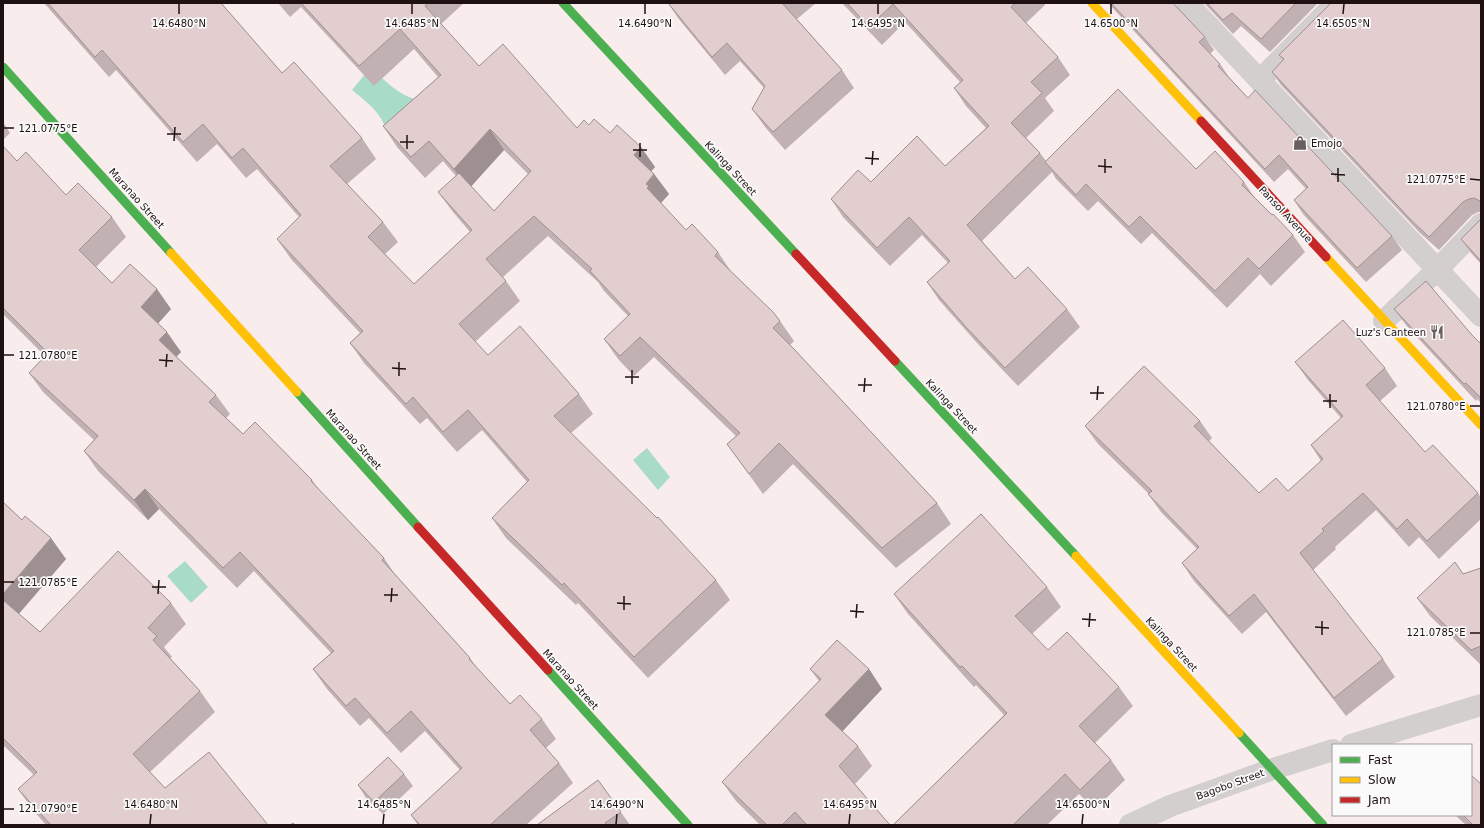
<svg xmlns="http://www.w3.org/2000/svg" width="1484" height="828" font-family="'DejaVu Sans',sans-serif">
<rect width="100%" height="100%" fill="#f9ecec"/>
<g fill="#a9dcc8">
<path d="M371,67C384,80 397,94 415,99L393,129L384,124C377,109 365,101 352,90Z"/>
<path d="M647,448L670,477L658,490L633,460Z"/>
<path d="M185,561L208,587L191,603L167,576Z"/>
</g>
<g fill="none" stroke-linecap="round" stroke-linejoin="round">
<g stroke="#d3cfcf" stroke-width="22">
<path d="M1187,3L1481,316"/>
<path d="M1260,80L1336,3"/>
<path d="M1384,321L1438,269L1481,224"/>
<path d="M1351,745L1481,705"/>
<path d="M1130,825L1170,806L1273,769L1333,750"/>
</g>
<g stroke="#4caf50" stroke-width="9">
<path d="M563,3L796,254"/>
<path d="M3,67L171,253"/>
<path d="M895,361L1076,556"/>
<path d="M297,392L418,527"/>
<path d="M548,670L688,825"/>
<path d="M1239,733L1323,825"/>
</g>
<g stroke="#ffc107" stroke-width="9">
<path d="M1092,3L1201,121"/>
<path d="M171,253L297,392"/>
<path d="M1326,257L1481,425"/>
<path d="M1076,556L1239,733"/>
</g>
<g stroke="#c62828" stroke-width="9">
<path d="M1201,121L1326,257"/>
<path d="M796,254L895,361"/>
<path d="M418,527L548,670"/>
</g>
</g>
<g fill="#c2b1b2" fill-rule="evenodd">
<path d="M44,3H221L282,73L362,138L376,159L347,184L383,222L398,242L385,254L414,284L470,232L453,212L438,192L456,176L443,161L425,178L397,147L383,126L438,77L414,49L374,86L301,7L290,17L278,3H464L441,24L479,66L577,128L589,125L610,133L655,167L651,171L654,174L669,194L661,203L686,230L718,252L732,273L780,321L794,341L790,345L937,503L951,524L896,568L793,464L763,494L727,444L736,436L654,357L634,376L618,359L604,339L628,316L604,291L598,282L548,236L503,277L506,281L520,301L475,342L488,355L579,394L593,414L571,433L716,580L730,600L648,678L578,603L576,605L506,538L492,518L527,482L482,430L457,452L427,418L420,424L364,363L350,343L360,333L291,259L277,239L299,217L257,169L246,178L217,144L197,162L116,70L109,77ZM504,150L528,174L494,211L471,186Z"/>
<path d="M668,3H816L797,19L842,70L854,88L785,150L765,127L752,109L764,88L740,61L725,75L678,18Z"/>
<path d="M842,3H1044L1045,5L1026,23L1058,57L1070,75L1045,98L1054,111L1026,138L1040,153L1046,161L1196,169L1244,182L1255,198L1293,235L1305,252L1271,286L1260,274L1227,308L1152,233L1141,244L1098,201L1088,211L1056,179L1052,172L982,241L1015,279L1067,309L1080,327L1018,386L978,344L939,300L927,282L948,263L922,235L890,266L843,217L831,199L871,182L945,166L986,128L966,106L954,88L960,82L905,22L882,45Z"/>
<path d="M1108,3H1175V5L1205,37L1214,50L1210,54L1220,64L1229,77L1248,98L1392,236L1402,250L1366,282L1303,214L1294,200L1306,189L1288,169L1274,182Z"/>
<path d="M1204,3H1318L1270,52L1241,26L1233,34Z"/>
<path d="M1481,3V212H1478L1472,215L1439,250L1420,233L1281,85L1272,72L1283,60L1279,55Z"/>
<path d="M3,122L10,133L3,140Z"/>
<path d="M3,146L17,161L66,195L112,217L126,237L96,267L112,283L171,309L158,323L181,352L176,357L216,395L230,414L226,418L243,434L312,480L319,490L384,558L394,573L470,658L477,668L510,704L542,719L556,739L546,748L559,763L573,783L526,825H418L411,815L460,770L425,731L401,753L369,718L360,726L327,689L313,669L331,653L254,571L237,588L159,509L148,520L98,471L84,451L94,440L43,392L29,373L45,356L3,314Z"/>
<path d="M1481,219V264L1471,253L1461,239Z"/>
<path d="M1394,309L1472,335L1481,344V403L1477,399L1476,401L1406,325Z"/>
<path d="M1295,362L1385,368L1397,386L1380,401L1425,452L1478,493L1481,498V519L1439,559L1419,537L1409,547L1376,510L1335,547L1336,549L1313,570L1383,659L1395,677L1346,716L1266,612L1242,634L1194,581L1182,563L1197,549L1161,512L1148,494H1149L1098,444L1085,426L1200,421L1212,438L1209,441L1259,493L1288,491L1321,461L1311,445L1341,418L1308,380Z"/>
<path d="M3,502L22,520L66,559L19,614L40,632L171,603L186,624L164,647L172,657L170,658L200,691L215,712L150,772L165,788L268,825H46L33,810L18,789L34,775L3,745Z"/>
<path d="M1481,568V665L1430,616L1417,598L1463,574Z"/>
<path d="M1047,587L1061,607L1032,634L1048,650L1119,687L1133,706L1095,743L1111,760L1125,780L1094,810L1079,794L1047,825H893L1004,715L976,685L974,687L908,614L894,594Z"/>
<path d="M810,669H869L882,689L842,731L858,746L872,766L855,784L890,825H760L736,801L722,782L819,681Z"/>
<path d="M404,774L413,786L383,814L366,798L358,785Z"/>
<path d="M598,780L630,825H537Z"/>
<path d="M1455,815H1471L1481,825H1466Z"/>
</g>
<g fill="#9e9091">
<path d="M490,129L504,150L468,190L454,169Z"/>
<path d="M641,147L655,167L648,175L634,155Z"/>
<path d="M654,174L669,194L661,203L647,188L646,184Z"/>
<path d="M157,289L171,309L155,327L141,307Z"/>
<path d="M167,332L181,352L173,360L159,340Z"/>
<path d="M145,489L159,509L148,520L134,500Z"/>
<path d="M51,538L66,559L15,618L3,601V594Z"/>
<path d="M869,669L882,689L839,735L825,715Z"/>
</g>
<g fill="#e2cecf" stroke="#9e9091">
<path d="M48,3H221L282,73L294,62L362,138L330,166L383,222L368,237L414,284L472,230L438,192L459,173L494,211L531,171L490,129L454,169L429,141L411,157L383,126L441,75L400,29L359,66L301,3H428L425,6L479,66L503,44L577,128L584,120L589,125L594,119L610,133L617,125L641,147L634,155L654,174L646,184L649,186L647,188L686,230L692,224L718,252L715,256L773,312L780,321L773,328L794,349L937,503L882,548L779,443L749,474L727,444L740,433L640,337L620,356L604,339L630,314L590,271L592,269L534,216L486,259L506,281L459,324L488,355L520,326L579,394L554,416L657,518L658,517L716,580L634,657L564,583L562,585L492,518L529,480L468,410L443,432L413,397L406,404L350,343L363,331L277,239L301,215L243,148L232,158L203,124L183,142L102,50L95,57Z"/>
<path d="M668,3H782L842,70L773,132L752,109L765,86L727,43L712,57Z"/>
<path d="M847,3H1015L1011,7L1058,57L1031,82L1042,93L1011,123L1040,153L967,225L1015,279L1028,267L1067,309L1005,368L965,326L927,282L950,261L909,217L877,248L831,199L858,170L871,182L917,136L945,166L989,126L954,88L963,80L893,4L869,27Z"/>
<path d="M1111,3H1173L1205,37L1199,42L1220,64L1218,66L1248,98L1255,90L1392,236L1357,268L1294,200L1308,187L1279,155L1265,169Z"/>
<path d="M1207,3H1296L1261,39L1232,13L1223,20Z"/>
<path d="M1331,3H1481V203L1480,201L1474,198L1469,199L1463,202L1429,237L1411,220L1272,72L1284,59L1279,55Z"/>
<path d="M1118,89L1196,169L1215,151L1244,182L1242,185L1272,215L1273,214L1293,235L1259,269L1248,258L1215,291L1140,216L1129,227L1086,184L1076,195L1045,162Z"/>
<path d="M3,146L17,161L26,152L66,195L78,183L112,217L79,250L112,283L130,264L157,289L141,307L167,332L159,340L216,395L209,402L243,434L255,422L312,480L311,481L384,558L382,560L470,658L469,659L510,704L520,695L542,719L530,730L559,763L490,825H420L411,815L462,768L411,711L387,733L355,698L346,706L313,669L334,651L240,552L223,568L145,489L134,500L84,451L98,436L29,373L48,353L3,308Z"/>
<path d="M1481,219V261L1461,239Z"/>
<path d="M1426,281L1472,335L1481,344V398L1466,383L1464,384L1394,309Z"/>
<path d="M1343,320L1385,368L1366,385L1425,452L1433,445L1478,493L1427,541L1407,519L1397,529L1363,493L1322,529L1324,531L1300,553L1383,659L1334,698L1254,594L1229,616L1182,563L1199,547L1148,494L1152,491L1085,426L1144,366L1200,421L1194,426L1259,493L1276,478L1288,491L1323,459L1311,445L1343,416L1295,362Z"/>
<path d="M3,502L22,520L25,516L51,538L3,594Z"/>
<path d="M981,514L1047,587L1015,616L1048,650L1067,632L1119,687L1079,726L1111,760L1080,790L1065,774L1013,825H893L1007,713L962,666L960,667L894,594Z"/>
<path d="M118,551L171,603L148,628L157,636L153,640L200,691L133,754L165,788L209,752L268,825H51L18,789L37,772L3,738V600L40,632Z"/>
<path d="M1455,562L1463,574L1481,568V646L1471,650L1417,598Z"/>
<path d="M837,640L869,669L825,715L858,746L839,766L890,825H807L795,812L782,825H767L722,782L821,679L810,669Z"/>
<path d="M388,757L404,774L374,802L358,785Z"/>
<path d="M1471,775L1481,784V825H1473L1463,815H1471Z"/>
<path d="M598,780L621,812L605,823L606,825H537Z"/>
<path d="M293,823L295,825H290Z"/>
</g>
<path fill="none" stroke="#1f1112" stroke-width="1.5" d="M179,14V4M412,14V4M645,14V4M878,14V4M1111,14V4M1343,14L1344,4M4,128H14M167,134H181M174,141L175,127M400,142H414M407,149V135M633,150H647M640,157V143M865,158L879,159M872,165L873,151M1098,166L1112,167M1105,173V159M1331,174L1345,175M1470,179L1480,180M1338,182V168M4,355H14M159,360L173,361M166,367L167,354M392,368L406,369M399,376V362M625,377H639M632,384V370M858,385H872M864,392L865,378M1090,393H1104M1097,400L1098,386M1323,401H1337M1470,406H1480M1330,408V394M4,582H14M152,587H166M158,594L159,580M384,595H398M391,602L392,588M617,603L631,604M624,610V596M850,611L864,612M856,618L857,604M1082,619L1096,620M1089,627L1090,613M1315,627L1329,628M1470,633H1480M1322,635V621M4,809H14M150,824L151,814M383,824L384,814M616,824L617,814M849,824L850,814M1082,824L1083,814"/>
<defs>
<symbol id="shop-bare" viewBox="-9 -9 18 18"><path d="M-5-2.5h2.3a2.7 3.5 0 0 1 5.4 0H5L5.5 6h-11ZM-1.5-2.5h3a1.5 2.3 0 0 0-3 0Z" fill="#6b5e5e" stroke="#fafafa" stroke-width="2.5" paint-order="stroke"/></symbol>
<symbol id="restaurant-bare" viewBox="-9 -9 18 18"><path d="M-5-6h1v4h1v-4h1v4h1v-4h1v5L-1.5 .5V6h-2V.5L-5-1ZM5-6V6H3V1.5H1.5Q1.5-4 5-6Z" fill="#6b5e5e" stroke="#fafafa" stroke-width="2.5" paint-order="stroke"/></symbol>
</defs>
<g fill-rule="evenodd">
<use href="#shop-bare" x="1290" y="133" width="20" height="20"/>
<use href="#restaurant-bare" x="1427" y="322" width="20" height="20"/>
</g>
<g text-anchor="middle" stroke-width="3.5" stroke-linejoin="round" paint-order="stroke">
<g font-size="10" fill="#1f1112" stroke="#fafafa" text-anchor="start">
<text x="1311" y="147">Emojo</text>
<text x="1426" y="336" text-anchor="end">Luz's Canteen</text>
</g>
<g font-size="10" fill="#1f1112" stroke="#fafafa">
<text transform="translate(731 168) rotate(47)" y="4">Kalinga Street</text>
<text transform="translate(137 198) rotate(48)" y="4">Maranao Street</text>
<text transform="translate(1286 214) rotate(47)" y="4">Pansol Avenue</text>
<text transform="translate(952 406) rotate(47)" y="4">Kalinga Street</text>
<text transform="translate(354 439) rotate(48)" y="4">Maranao Street</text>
<text transform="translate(1172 644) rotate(47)" y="4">Kalinga Street</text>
<text transform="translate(571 679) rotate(48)" y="4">Maranao Street</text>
<text transform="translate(1230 784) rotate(-20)" y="4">Bagobo Street</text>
</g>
</g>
<g font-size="10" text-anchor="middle" fill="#1f1112" stroke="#fafafa" stroke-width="3.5" stroke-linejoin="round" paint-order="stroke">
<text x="179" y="27">14.6480°N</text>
<text x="412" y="27">14.6485°N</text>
<text x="645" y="27">14.6490°N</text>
<text x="878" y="27">14.6495°N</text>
<text x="1111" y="27">14.6500°N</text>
<text x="1343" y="27">14.6505°N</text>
<text x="48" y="132">121.0775°E</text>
<text x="1436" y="183">121.0775°E</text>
<text x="48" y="359">121.0780°E</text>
<text x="1436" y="410">121.0780°E</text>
<text x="48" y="586">121.0785°E</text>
<text x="1436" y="636">121.0785°E</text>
<text x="151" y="808">14.6480°N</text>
<text x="384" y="808">14.6485°N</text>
<text x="617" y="808">14.6490°N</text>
<text x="850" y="808">14.6495°N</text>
<text x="1083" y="808">14.6500°N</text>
<text x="48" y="812">121.0790°E</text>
</g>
<rect width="1484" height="828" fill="none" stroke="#1f1112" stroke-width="8"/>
<rect x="1332" y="744" width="140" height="72" fill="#fafafa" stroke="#a29d9d"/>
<rect x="1340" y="757" width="20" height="6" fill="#4caf50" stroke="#a29d9d"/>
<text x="1368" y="764" font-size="12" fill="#1f1112">Fast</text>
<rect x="1340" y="777" width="20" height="6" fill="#ffc107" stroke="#a29d9d"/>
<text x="1368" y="784" font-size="12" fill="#1f1112">Slow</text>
<rect x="1340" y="797" width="20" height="6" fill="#c62828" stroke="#a29d9d"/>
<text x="1368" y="804" font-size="12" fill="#1f1112">Jam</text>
</svg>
